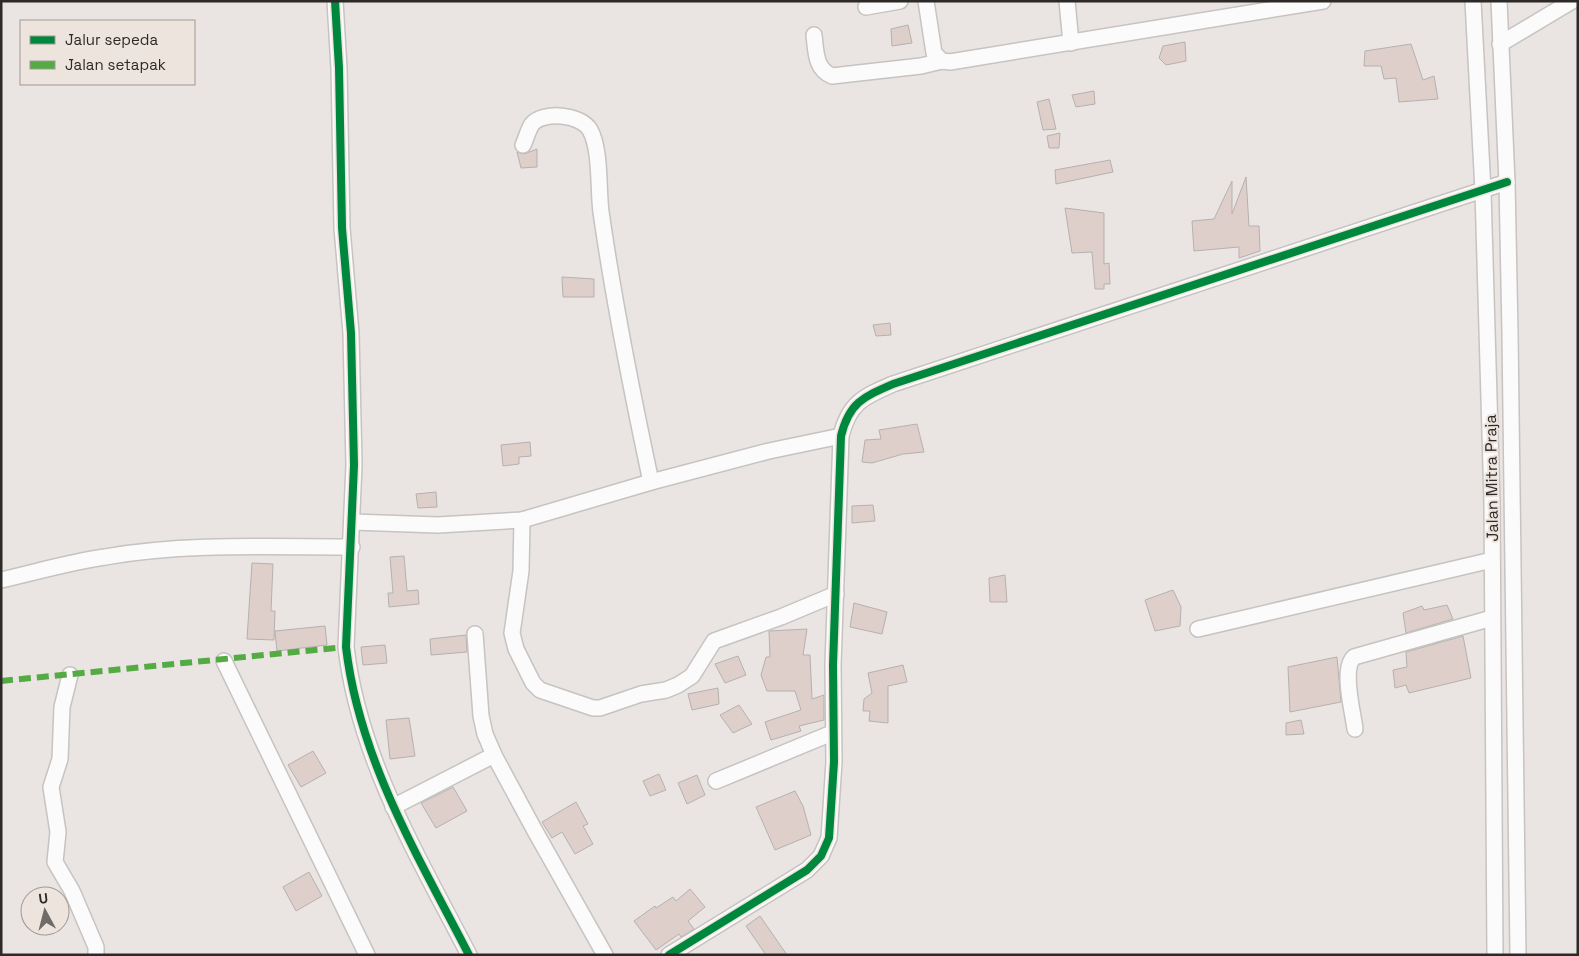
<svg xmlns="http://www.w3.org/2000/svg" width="1579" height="956" font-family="'Space Grotesk',sans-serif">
<rect width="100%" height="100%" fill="#eae5e2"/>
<g fill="#decfca" stroke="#b5b1af">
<path d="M908,25L912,43L892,46L891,29Z"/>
<path d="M1185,42L1186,61L1166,65L1159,58L1163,46Z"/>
<path d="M1411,44L1423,80L1434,76L1438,99L1399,102L1396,78L1384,79L1381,66H1364L1365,51Z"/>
<path d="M1094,91L1095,104L1076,107L1072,95Z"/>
<path d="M1049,99L1056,129L1043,130L1037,102Z"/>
<path d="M1060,133L1059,148H1049L1047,136Z"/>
<path d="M537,149V167L521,168L517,152L524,154Z"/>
<path d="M1110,160L1113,172L1056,184L1055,170Z"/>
<path d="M1246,177L1249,226H1259L1260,251L1239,258V247L1194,251L1192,221L1214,219L1232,181V214Z"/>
<path d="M1065,208L1104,213V264L1109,263L1110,284H1104V289H1095L1092,252L1072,253Z"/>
<path d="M562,277L594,279V297H563Z"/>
<path d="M890,323L891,335L876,336L873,325Z"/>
<path d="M917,424L924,452L903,454L872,463L862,462L865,440L881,439L879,430Z"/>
<path d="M530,442L531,456L519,457V464L503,466L501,445Z"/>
<path d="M436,492L437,507L418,508L416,494Z"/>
<path d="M873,505L875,521L852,523V506Z"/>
<path d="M404,556L407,591L418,590L419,604L389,607L388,593H393L390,557Z"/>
<path d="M252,563L273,564L271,611H275L274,640L247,639Z"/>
<path d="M1005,575L1007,602H990L989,578Z"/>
<path d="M1173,590L1181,607L1180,626L1155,631L1145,600Z"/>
<path d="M854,603L887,612L882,634L850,627Z"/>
<path d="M1447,605L1453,619L1406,633L1403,613L1422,606L1424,610Z"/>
<path d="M325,626L327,645L277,651L275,631Z"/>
<path d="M807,629L803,655H810L812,699L824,695V720L799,726L801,731L771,740L765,722L801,710L795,691H767L761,675L766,657H770L769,631Z"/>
<path d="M466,635L467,652L431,655L430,639Z"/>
<path d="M1463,636L1471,678L1409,693L1406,685L1395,688L1393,670L1407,667L1406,652Z"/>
<path d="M385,645L387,663L363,665L361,647Z"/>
<path d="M738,656L746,675L725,683L715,664Z"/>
<path d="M1337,657L1341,702L1290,712L1288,667Z"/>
<path d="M903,665L907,682L888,686V723L869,721L870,711H863L864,699L872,693L868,673Z"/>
<path d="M718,688L719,704L692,710L688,694Z"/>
<path d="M739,705L752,724L733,733L720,715Z"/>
<path d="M409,718L415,756L390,759L386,720Z"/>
<path d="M1301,720L1304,734L1286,735V723Z"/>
<path d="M313,751L326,773L301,787L288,765Z"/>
<path d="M659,774L666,790L650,796L643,781Z"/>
<path d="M697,775L705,795L687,804L678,783Z"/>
<path d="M453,787L467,811L436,828L421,803Z"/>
<path d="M795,791L803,806L811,835L775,850L756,807Z"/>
<path d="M576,802L588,824L583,826L593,844L575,854L562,832L552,838L542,822Z"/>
<path d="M309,872L322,896L296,911L283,887Z"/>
<path d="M690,889L705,907L688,921L694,929L681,937L679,934L656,950L634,921L655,906L656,908L673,897L676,901Z"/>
<path d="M760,916L787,955H766L746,926Z"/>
</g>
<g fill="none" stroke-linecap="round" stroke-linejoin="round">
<defs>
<g id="minor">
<path d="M335,1L339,68L342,228L351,333L354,465L346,647C359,759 418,856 469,955"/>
<path d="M926,1L934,53L942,61L950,62L1323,1"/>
<path d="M1067,1L1071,43"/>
<path d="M1473,1L1483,191L1492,502L1495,955"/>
<path d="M1499,1L1507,182L1510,333L1518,955"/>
<path d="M866,7L900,1"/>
<path d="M814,35C816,51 815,69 832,76L921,66L942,61"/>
<path d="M1500,44L1572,1"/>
<path d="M523,145C526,139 528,130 532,124C543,111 581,114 590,130C601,149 598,190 601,212C614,303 632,393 651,482"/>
<path d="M522,520L521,571L512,633L516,649L533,683L540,690L593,708H600L641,694L666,690L678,685L692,676L714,641L781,617L836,594"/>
<path d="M352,522L438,525L522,520L651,482L769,451L841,436"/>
<path d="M1,580C36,572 70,562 105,557C186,543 270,547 352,547"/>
<path d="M1198,629L1492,560"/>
<path d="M475,634L481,716L485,734L494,755L535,831L605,955"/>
<path d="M224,661L367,955"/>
<path d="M70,675L62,707L60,759L51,787L58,832L55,862L72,891L96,947V955"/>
<path d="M1355,729C1353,712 1341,669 1354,657L1492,618"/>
<path d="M716,781L832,733"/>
<path d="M393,807L494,755"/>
<path d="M669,955L807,870L821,856L829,838L834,762L833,665L841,436C849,403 863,397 893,384L1507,182"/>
</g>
</defs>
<use href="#minor" stroke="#c6c3c1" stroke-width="18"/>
<use href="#minor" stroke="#fcfbfb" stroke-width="15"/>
<path stroke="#54ab44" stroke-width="6" stroke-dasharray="12 6" stroke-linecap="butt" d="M1,681L346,647"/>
<defs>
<g id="cycleway">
<path d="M335,1L339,68L342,228L351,333L354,465L346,647C359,759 418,856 469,955"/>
<path d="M669,955L807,870L821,856L829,838L834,762L833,665L841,436C849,403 863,397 893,384L1507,182"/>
</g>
</defs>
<use href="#cycleway" stroke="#ede4de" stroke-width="11"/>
<use href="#cycleway" stroke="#00873e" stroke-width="8"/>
</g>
<g text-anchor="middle" stroke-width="4" stroke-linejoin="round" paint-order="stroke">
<g font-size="16" fill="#2d2927" stroke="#ede4de">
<text transform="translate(1491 478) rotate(-91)" y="6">Jalan Mitra Praja</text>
</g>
</g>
<rect width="1579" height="956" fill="none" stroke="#2d2927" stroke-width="5"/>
<rect x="20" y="20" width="175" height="65" fill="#ede4de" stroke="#a09995"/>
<rect x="30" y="36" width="25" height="8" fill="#00873e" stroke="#a09995"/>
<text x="65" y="45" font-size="15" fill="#2d2927">Jalur sepeda</text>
<rect x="30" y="61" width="25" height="8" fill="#54ab44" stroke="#a09995"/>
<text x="65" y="70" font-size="15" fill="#2d2927">Jalan setapak</text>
<g transform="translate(45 911) rotate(353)"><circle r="24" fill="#ede4de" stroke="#a09995"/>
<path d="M0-4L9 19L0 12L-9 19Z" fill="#6f6b68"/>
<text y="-8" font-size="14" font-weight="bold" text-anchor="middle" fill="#2d2927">U</text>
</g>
</svg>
